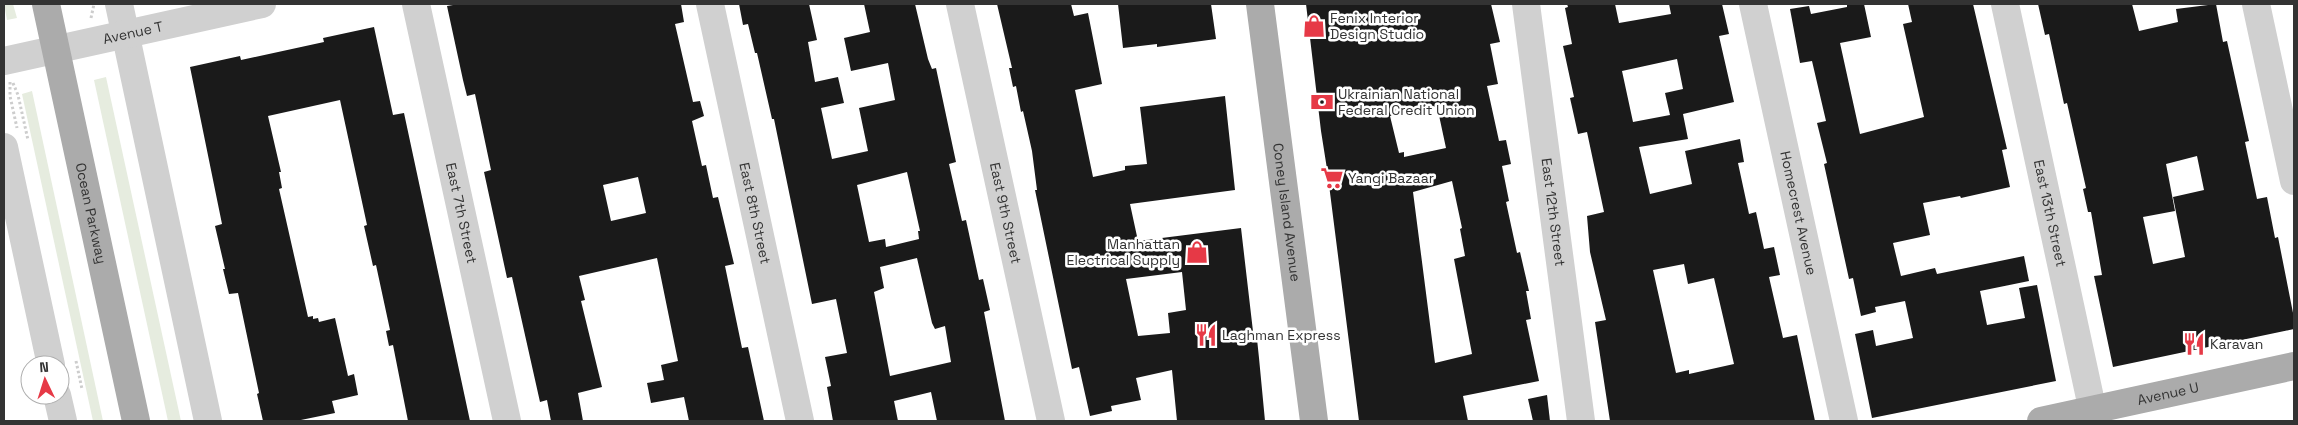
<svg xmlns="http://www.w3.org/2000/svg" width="2298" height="425" font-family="'Space Grotesk',sans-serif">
<rect width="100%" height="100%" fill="#fff"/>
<g fill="#e6ecdf">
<path d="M4,4H13L17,18L7,20Z"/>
<path d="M106,77L181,421H168L94,80Z"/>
<path d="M32,91L103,421H93L22,94Z"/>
</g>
<g fill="#1a1a1a" fill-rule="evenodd">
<path d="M459,4H681L684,22L675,24L693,102L700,101L704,116L692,121L702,166L706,165L713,198L718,197L734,264L725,266L742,348L748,347L764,421H689L684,397L651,403L647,383L664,380L661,365L678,361L657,258L579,276L585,300L581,301L602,387L578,393L583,421H551L547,400L540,402L512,277L507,278L484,172L491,170L475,94L467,96L463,80L447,6ZM638,177L646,213L611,221L603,185Z"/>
<path d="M739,4H809L817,40L808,42L815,82L838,77L844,103L821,108L832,159L868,151L859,108L895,100L888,63L851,71L844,38L870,32L864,4H915L928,59L932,69L936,68L956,162L949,164L962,221L966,220L979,280L983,279L990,310L984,312L1005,421H937L931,392L894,401L898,421H833L827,387L831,386L825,357L847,353L836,299L812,304L774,119H772L757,53H755L748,24L743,25ZM907,172L920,231H918L919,239L886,247L885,239L869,242L857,185ZM917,258L932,323L935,329L945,326L951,362L890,376L874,292L884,288L880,267Z"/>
<path d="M997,4H1071L1074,16L1088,13L1102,84L1075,90L1093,177L1125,170V166L1147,164L1140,107L1225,96L1235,190L1130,204L1138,241L1241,228L1254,340L1257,339L1259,358L1265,421H1177L1172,370L1136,378L1141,400L1111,406L1112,411L1090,416L1079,367L1072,369L1035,190H1037L1032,151L1023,111L1021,112L1016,86L1013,87L1009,68H1012ZM1182,272L1186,310L1168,313L1170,333L1138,336L1126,279Z"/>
<path d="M1118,4H1211L1216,39L1157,47V44L1123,48Z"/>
<path d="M1306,4H1491L1500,42L1490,44L1498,84L1487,86L1499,141L1506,140L1511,164L1502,166L1509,201L1506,202L1517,253L1520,252L1529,291H1526L1531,319L1526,320L1539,381L1463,396L1468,421H1359L1327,169L1321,131ZM1437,106L1446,148L1404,157V152L1399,153L1390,116ZM1452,181L1462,228L1460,229L1465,256L1454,259L1472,354L1435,363L1413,192Z"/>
<path d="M1567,4H1615L1619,23L1671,14L1669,4H1722L1729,34L1719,36L1734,102L1683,114L1688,139L1639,147L1650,194L1692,184L1685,151L1740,139L1744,162L1738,163L1749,214L1756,212L1764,249L1774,247L1780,275L1769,277L1783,338L1797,335L1815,421H1610L1595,322L1606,320L1590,252L1587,216L1604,212L1587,132L1578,134L1570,98L1574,97L1563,46L1572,44L1565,8L1568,7ZM1677,59L1683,89L1665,93L1670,115L1633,122L1622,71ZM1684,264L1688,284L1714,278L1734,364L1689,374V370L1676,373L1653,270Z"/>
<path d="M1847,4H1864L1871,37L1840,43L1860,134L1924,117L1903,24L1912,22L1908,4H1973L2007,149L2002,150L2010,187L1961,198L1960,196L1923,203L1930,235L1893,243L1901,276L1935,268L1937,274L2024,256L2029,281L1980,291L1987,325L2025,318L2019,288L2037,285L2056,381L1872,418L1855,334L1873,330L1876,346L1913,338L1905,301L1875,307L1876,312L1861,316L1853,278L1849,279L1824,164L1827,163L1817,123L1826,121L1812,61L1800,63L1790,9L1809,6L1811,14L1847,7Z"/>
<path d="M2038,4H2132L2139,31L2178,22L2176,9L2216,4L2223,42L2227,41L2249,141L2245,142L2257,199L2267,197L2275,238L2278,237L2294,318V329L2113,367L2094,276L2102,275L2091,212H2088L2083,189L2086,188L2067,103L2064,104L2049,34L2045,35ZM2197,156L2204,190L2173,197L2185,257L2153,264L2143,217L2175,211L2166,164Z"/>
<path d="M374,27L393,115L404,113L470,421H408L393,345L389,346L386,331L390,330L376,265L373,266L364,226L367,225L340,100L268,116L281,172H279L282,188L279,189L308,317L313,316V319L318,318L319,322L335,318L348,376L354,374L358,395L332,401L335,413L296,421H263L257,394L259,393L238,293L229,294L223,269H225L215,226L222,224L190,67L240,56L241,60L324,42L323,38Z"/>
<path d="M1547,395L1550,421H1533L1528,399Z"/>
</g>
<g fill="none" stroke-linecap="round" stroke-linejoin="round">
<g stroke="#cdcdcd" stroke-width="3" stroke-dasharray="2.5 2.5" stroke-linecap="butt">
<path d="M91,18L94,4"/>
<path d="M10,82V96L17,128"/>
<path d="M13,83L18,95L28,140"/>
<path d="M76,361L82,389"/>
</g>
<g stroke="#d0d0d0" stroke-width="28">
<path d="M119,4L208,421"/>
<path id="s1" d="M416,4L507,421"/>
<path id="s2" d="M710,4L800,421"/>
<path id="s3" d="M960,4L1051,421"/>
<path id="s4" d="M1526,4L1581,421"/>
<path id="s5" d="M1753,4L1844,421"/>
<path id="s6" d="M2005,4L2095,421"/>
<path d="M2256,4L2294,181"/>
<path id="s7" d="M4,61L262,4"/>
<path d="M4,147L51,365"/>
<path d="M57,395L63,421"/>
</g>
<g stroke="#ababab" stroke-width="28">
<path id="s8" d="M46,4L136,421"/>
<path id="s9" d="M1260,4L1314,421"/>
<path id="s10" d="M2041,421L2294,366"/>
</g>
</g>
<defs>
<symbol id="shop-bare" viewBox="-9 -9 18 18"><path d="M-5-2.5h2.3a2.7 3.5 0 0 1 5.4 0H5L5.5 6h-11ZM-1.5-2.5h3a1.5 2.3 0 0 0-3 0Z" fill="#e63946" stroke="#fff" stroke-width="2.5" paint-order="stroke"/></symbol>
<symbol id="bank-bare" viewBox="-9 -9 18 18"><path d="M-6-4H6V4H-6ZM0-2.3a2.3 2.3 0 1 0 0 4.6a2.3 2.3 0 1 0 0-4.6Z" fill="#e63946" stroke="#fff" stroke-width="2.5" paint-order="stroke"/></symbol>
<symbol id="supermarket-bare" viewBox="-9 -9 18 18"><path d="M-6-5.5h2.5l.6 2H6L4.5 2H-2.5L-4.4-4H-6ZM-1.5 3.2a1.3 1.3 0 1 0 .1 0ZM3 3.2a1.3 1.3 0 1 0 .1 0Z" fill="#e63946" stroke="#fff" stroke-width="2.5" paint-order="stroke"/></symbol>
<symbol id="restaurant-bare" viewBox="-9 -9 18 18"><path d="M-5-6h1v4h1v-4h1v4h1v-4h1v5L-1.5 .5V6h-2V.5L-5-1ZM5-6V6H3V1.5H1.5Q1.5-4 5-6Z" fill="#e63946" stroke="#fff" stroke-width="2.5" paint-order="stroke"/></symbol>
</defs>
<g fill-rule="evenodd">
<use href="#shop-bare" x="1298" y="10" width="32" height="32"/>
<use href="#bank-bare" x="1306" y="86" width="32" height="32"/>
<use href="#supermarket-bare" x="1316" y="162" width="32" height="32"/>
<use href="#shop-bare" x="1181" y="236" width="32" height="32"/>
<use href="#restaurant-bare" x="1190" y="319" width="32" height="32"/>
<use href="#restaurant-bare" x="2178" y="328" width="32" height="32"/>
</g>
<g text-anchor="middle" stroke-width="5" stroke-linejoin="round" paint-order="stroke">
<g font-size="14" fill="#333" stroke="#fff" text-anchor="start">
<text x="1330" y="23">Fenix Interior<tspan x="1330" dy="16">Design Studio</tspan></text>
<text x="1338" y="99">Ukrainian National<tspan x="1338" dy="16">Federal Credit Union</tspan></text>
<text x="1348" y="183">Yangi Bazaar</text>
<text x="1180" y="249" text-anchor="end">Manhattan<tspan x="1180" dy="16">Electrical Supply</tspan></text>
<text x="1222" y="340">Laghman Express</text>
<text x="2210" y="349">Karavan</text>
</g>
<g font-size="14" fill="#333" stroke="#fff">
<text dy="5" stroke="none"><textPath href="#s7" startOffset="132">Avenue T</textPath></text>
<text dy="5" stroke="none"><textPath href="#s1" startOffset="214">East 7th Street</textPath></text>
<text dy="5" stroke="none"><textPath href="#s2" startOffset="214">East 8th Street</textPath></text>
<text dy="5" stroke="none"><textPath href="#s3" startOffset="214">East 9th Street</textPath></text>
<text dy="5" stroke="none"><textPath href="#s4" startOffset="210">East 12th Street</textPath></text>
<text dy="5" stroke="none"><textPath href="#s8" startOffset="214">Ocean Parkway</textPath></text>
<text dy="5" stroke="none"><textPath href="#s9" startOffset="210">Coney Island Avenue</textPath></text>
<text dy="5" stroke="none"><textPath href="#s5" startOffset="214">Homecrest Avenue</textPath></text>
<text dy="5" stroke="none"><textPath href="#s6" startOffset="214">East 13th Street</textPath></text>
<text dy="5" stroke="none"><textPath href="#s10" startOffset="130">Avenue U</textPath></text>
</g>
</g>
<rect width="2298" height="425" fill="none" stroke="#333333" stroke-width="10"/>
<g transform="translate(45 380) rotate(356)"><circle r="24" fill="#ffffff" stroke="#adadad"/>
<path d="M0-4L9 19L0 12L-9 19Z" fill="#e63946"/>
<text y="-8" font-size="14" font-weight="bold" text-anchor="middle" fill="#333333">N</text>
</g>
</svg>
